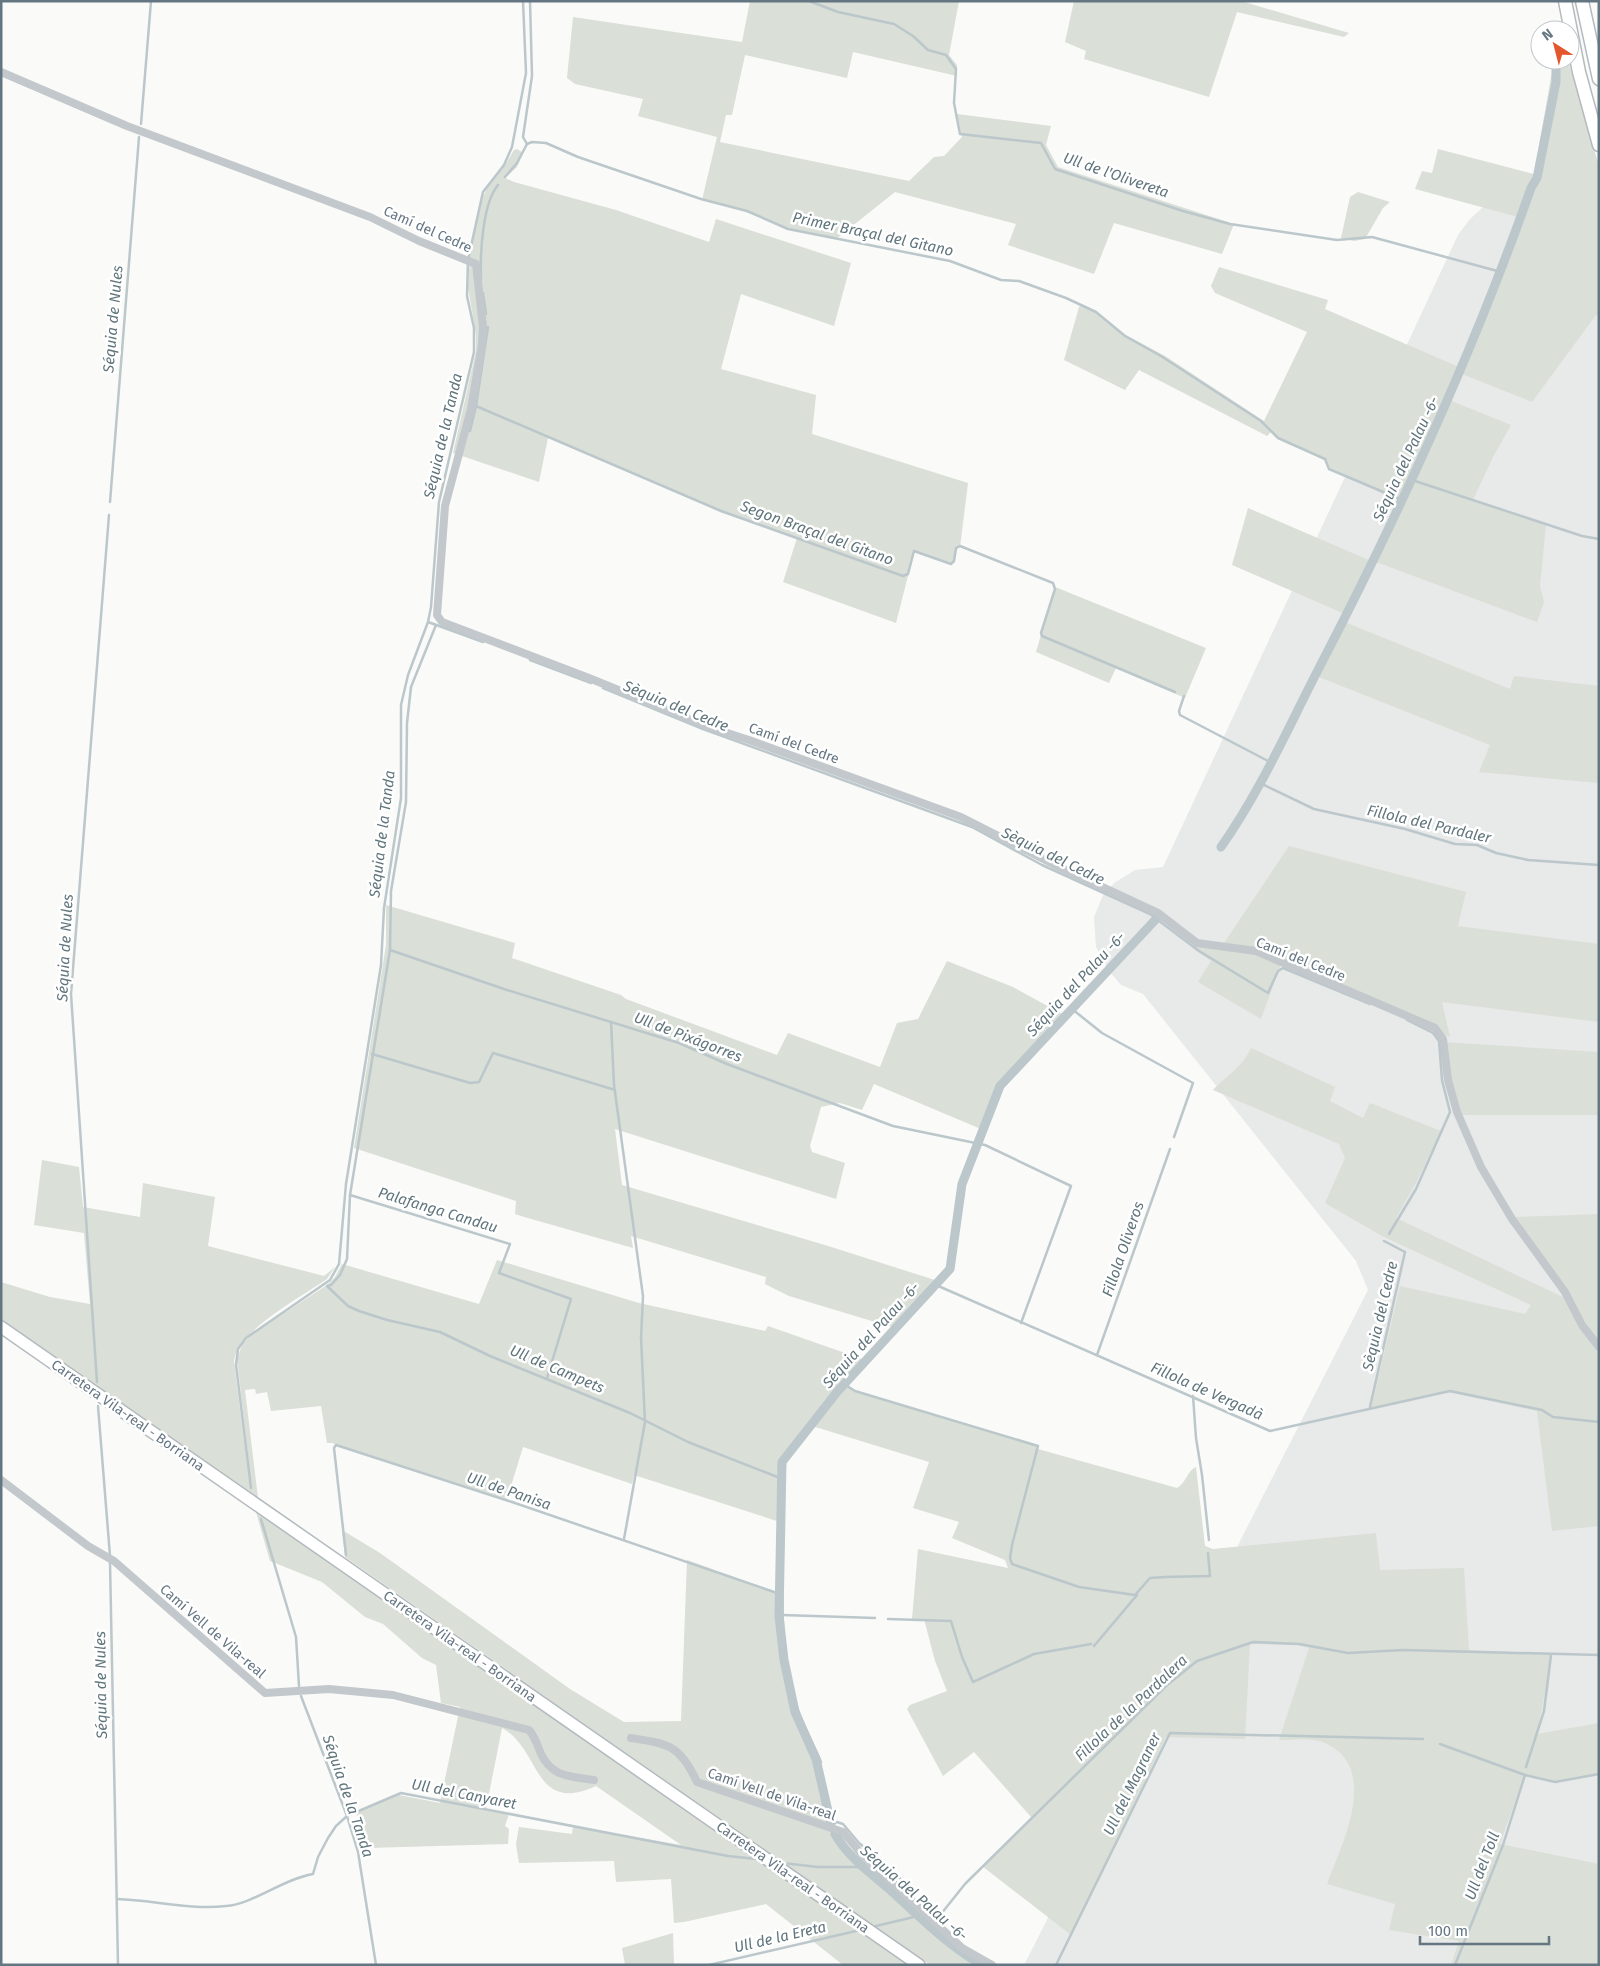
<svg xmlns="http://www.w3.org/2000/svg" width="1600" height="1966" font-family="'Fira Sans',sans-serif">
<rect width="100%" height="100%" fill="#fafaf8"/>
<path fill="#e8e9e9" d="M1484,206L1599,207V1965H1024L1368,1290L1356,1261L1143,994L1121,985L1108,970L1096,947L1094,917L1103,895L1114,883L1135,870L1163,867L1458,235L1470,219Z"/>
<g fill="#dadfd7">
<path d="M750,1H959L949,55L957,65V76L853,52L847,78L745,55L732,115H726L720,142L909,181L934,157L944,156L962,137L957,114L1051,126L1046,145L1058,167L1234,224L1222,254L1114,223L1094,274L1008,245L1016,224L895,192L836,239L788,229L747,212L702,200L717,137L638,116L643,99L575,84L567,78L573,17L742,42Z"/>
<path d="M1074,1H1241L1349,33L1344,37L1237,12L1209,97L1084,59L1086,51L1065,42Z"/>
<path d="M1554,60H1568L1599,166V316L1596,315L1532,402L1462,374L1449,400L1511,425L1493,457L1473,500L1546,525L1540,586L1544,602L1537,622L1371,560L1400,499L1330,468L1325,458L1278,438L1272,431L1267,436L1139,370L1125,390L1064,360L1079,307L1082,304L1095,311L1126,335L1165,356L1264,421L1307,332L1215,293L1211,286L1219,267L1328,300L1325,309L1461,368L1501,271L1518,217L1415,189L1422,171L1432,173L1438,149L1534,174Z"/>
<path d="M517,149L523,153L517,167L505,178L514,182L616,210L709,242L716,219L851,263L834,326L741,294L721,369L816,395L812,434L968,483L960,547L957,549L954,562L951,565L914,552L896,623L783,582L797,538L717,510L548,438L539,482L453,453L476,351V334L468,288L470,255L481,201L490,182L505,165L514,150Z"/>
<path d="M1358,192L1390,202L1383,208L1365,239L1354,241L1341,238L1350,197Z"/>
<path d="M1248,508L1371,561L1345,614L1232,565Z"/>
<path d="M1055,587L1206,648L1185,698L1116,668L1109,683L1036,652Z"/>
<path d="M1342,621L1510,689L1514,676L1599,686V783L1479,772L1490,745L1314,675Z"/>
<path d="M1289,846L1466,892L1458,926L1599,944V1022L1442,1002L1450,1037L1281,964L1261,1019L1198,982L1211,961L1194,949L1196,945L1220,949Z"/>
<path d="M386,905L515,943L512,958L621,995L626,999L777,1055L788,1033L880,1067L897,1023L918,1019L947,961L1013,987L1064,1015L999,1085L981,1129L874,1084L862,1110L840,1103L821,1107L810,1146L812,1152L845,1163L836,1199L615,1129L622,1185L825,1245L938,1281L895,1328L789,1296L765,1284L766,1277L631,1236L633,1248L521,1216L515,1214L516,1201L354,1148L386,945Z"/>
<path d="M1442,1042L1599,1052V1115H1462L1454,1113Z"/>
<path d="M1251,1048L1335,1087L1330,1101L1363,1118L1370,1103L1441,1131L1417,1181L1396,1218L1565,1298L1579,1325L1599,1354V1526L1552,1531L1537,1411L1448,1392L1371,1408L1400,1286L1525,1314L1531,1305L1382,1236L1325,1203L1345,1158L1339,1144L1213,1090C1229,1073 1241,1069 1251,1048Z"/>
<path d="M42,1160L79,1167L83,1207L140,1217L143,1183L215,1197L208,1246L324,1276L335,1267L327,1279C303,1296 235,1332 234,1362L247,1464H249L237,1359L242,1345L251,1335L327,1285L335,1277L342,1264L479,1304L497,1260L639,1303L765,1331L768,1326L865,1360L843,1384L855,1392L1035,1445L1038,1449L1177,1488C1186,1483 1187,1471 1196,1467L1205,1546L1213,1549L1376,1533L1380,1570L1464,1568L1469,1650L1550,1654L1549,1671L1537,1734L1599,1723V1773L1555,1781L1525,1774L1500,1844L1599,1864V1965H1451L1459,1941L1389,1930L1395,1904L1327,1884C1342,1844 1381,1768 1325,1743C1313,1737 1293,1740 1279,1740L1309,1648L1298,1645L1250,1644L1245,1739L1166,1737L1071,1935L982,1866L1031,1817L974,1752L943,1776L907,1709L910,1705L947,1691L935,1661L924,1619H912L918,1549L1008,1568L1005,1560L952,1538L959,1522L913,1508L929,1462L809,1425L781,1461L780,1522L634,1475L632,1484L523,1447L507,1499L332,1443H327L321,1406L271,1411L267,1392L256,1394L255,1389L245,1390L258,1498L1,1319V1282L50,1297L90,1304L84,1233L34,1225Z"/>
<path d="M1599,1214V1338H1596L1514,1217Z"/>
<path d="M256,1512L909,1965H843L766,1904L684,1922L674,1923L671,1879L616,1882L614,1861L519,1863L516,1844L519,1827L572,1834L573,1826L681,1845L596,1786C533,1815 541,1749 502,1728L486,1809L509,1814L505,1826L509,1829L508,1844L368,1848L356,1813L399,1795L440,1803L460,1707L441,1703L436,1665L422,1658L383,1624L365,1617L322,1582L270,1561Z"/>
<path d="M342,1530L380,1553L570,1689L624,1722L681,1721L687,1560L779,1593C778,1632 782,1673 793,1710C799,1727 809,1743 815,1759C826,1789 826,1814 841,1843L959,1950L984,1965H930L345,1557Z"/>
<path d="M673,1933L674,1965H625L622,1948Z"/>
</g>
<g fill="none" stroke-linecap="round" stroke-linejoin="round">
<g stroke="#bbc7cb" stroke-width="2.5">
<path d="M809,1L838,12L894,24L913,36L928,50L946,55L956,69L954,103L960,134L1041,143L1055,169L1183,211L1230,224L1337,240L1372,237L1501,272"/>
<path d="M141,124L151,1"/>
<path d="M527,144L532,142L546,143L578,157L701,199L747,211L788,229L950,261L1001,280L1019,281L1066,298L1096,312L1125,336L1161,356L1261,421L1278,438L1325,459L1329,469L1402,500"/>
<path d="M505,177L517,163L527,144L523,137L532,76L530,1"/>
<path d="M481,280C480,256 482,204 498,185"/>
<path d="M483,293L486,314"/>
<path d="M476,406L721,511L903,576L908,574L914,551L951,564L954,561L956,548L960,546L1053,583L1055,589L1041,633L1042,636L1175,692"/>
<path d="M470,431L476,406L488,327"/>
<path d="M1412,480L1582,536L1599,539"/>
<path d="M110,502L139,137"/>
<path d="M428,622L483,642"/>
<path d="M436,625L411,687L407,723L406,802L391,891L390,950L350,1195L347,1259L340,1275L331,1285L327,1286L348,1306L359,1311L387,1320L440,1332L490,1356L630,1413L688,1442L780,1478"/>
<path d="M530,660L591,683"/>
<path d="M603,688L703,729L972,827L1042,865L1150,914L1199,951L1268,993L1278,971L1283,968L1370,1004"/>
<path d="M1184,696L1179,711L1180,715L1270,762"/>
<path d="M1260,783L1314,809L1405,829L1455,844L1477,845L1496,853L1528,860L1599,865"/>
<path d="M390,950L504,989L679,1043L727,1064L893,1126L985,1145L1071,1186L1021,1323"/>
<path d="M1072,1009L1102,1033L1193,1083L1174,1137"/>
<path d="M611,1022L614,1085L643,1296L641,1338L645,1422L624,1539"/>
<path d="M372,1054L470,1083L479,1082L493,1053L615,1090"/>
<path d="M350,1195L510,1244L499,1273L571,1299L547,1378"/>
<path d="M1389,1234L1416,1189L1450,1112L1442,1080L1439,1041L1433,1033L1407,1020"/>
<path d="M936,1285L1270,1431L1450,1391L1542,1410L1553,1417L1599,1422"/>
<path d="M1097,1355L1170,1149"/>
<path d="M97,1382L71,994L109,515"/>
<path d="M844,1384L855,1391L1038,1446L1012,1545L1010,1558L1012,1564L1079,1587L1135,1595L1150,1578L1165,1577"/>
<path d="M1193,1396L1196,1438L1202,1475L1209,1540"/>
<path d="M98,1406L110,1556"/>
<path d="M1370,1407L1405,1252L1384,1241"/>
<path d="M782,1462L785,1465L783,1471C787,1549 772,1635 798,1710C804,1728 814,1745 821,1762"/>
<path d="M251,1488L236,1365L238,1349L246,1338L330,1280L339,1264L346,1184L381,965L384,908L401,798V705L408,675L428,622L431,607L439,502L474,352V328L467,296L468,260L483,192L504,165L512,147L526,73L523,1"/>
<path d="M261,1519L296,1637L299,1686"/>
<path d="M346,1555L334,1448L336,1445L512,1502L780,1594"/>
<path d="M110,1562L118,1965"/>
<path d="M1165,1577L1210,1576L1208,1553"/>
<path d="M782,1615L875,1618"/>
<path d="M888,1619L951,1621L962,1657L973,1682L1034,1654L1091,1644"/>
<path d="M1094,1646L1137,1595"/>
<path d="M301,1696L347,1816L358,1852L376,1965"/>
<path d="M1440,1744L1525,1775L1555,1782L1599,1774"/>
<path d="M1526,1767L1544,1711L1551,1655"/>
<path d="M831,1824L837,1822L843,1824L859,1843L894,1872L914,1893"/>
<path d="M783,1863L818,1867H863"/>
<path d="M117,1899C153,1900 189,1910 226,1906C253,1904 283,1879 313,1874L318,1857L328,1838L336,1826L347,1816L401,1793L728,1856L756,1859"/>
<path d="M921,1901L935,1915L941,1914L965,1884L1166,1686L1197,1661L1253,1642L1299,1644L1348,1653L1403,1650L1599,1655"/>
<path d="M876,1926L918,1916"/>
<path d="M709,1965L856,1931"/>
<path d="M1056,1965L1170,1733L1423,1739"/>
<path d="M1455,1965L1503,1845L1525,1775"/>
</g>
<g stroke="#bbc7cb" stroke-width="9">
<path d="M1221,847C1260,792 1288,728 1319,668C1400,512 1473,353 1531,188L1537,178L1556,82V60"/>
<path d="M831,1824L816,1759L795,1712L784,1660L779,1616L782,1462L837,1392L950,1269L962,1184L1000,1086L1157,918"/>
<path d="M835,1834C848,1857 870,1872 889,1889C919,1916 947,1945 982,1965"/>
</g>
<defs>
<path id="secondary" d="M1,1327L919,1965"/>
<g id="primary">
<path d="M1565,1L1579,72L1599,145"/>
<path d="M1582,1L1599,79"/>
</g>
</defs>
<use href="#secondary" stroke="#b3babf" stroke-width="14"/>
<use href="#primary" stroke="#b5babe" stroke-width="15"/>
<g stroke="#c3c8cc" stroke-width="8">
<path d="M1,72L127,126L370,217L419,241L476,264L483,327L482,344L471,409L445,506L437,615L442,622L589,678L709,727L749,740L961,817L1057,866L1158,913L1197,943L1256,951L1435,1028L1443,1039L1448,1080L1457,1112L1481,1167L1512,1219L1565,1292L1582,1325L1599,1347"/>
<path d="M1,1480L88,1546L114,1561L265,1693L329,1689L393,1695L529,1730C536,1738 537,1745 541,1754C553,1778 570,1776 594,1780"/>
<path d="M631,1738C669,1744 680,1745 697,1782L843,1832L859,1851L962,1948L992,1965"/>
</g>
<use href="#secondary" stroke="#fff" stroke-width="11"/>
<use href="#primary" stroke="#fff" stroke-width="12"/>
</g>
<g text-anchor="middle" stroke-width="5" stroke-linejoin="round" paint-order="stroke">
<g font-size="14" fill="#657683" stroke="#fff">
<text transform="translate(428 229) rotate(24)" y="5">Camí del Cedre</text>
<text transform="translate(794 743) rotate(20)" y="5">Camí del Cedre</text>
<text transform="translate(1301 959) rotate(22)" y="5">Camí del Cedre</text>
<text transform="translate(128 1415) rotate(35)" y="5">Carretera Vila-real - Borriana</text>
<text transform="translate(213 1631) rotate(41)" y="5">Camí Vell de Vila-real</text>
<text transform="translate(460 1646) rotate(35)" y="5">Carretera Vila-real - Borriana</text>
<text transform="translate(772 1794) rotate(19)" y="5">Camí Vell de Vila-real</text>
<text transform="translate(793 1877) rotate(35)" y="5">Carretera Vila-real - Borriana</text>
</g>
<g font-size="15" font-style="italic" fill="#60757c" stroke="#fff">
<text transform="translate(1116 175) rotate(19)" y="5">Ull de l'Olivereta</text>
<text transform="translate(873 234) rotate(12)" y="5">Primer Braçal del Gitano</text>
<text transform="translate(113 319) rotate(-85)" y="5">Séquia de Nules</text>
<text transform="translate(443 436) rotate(-77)" y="5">Séquia de la Tanda</text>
<text transform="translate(1406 459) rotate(-65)" y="5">Séquia del Palau -6-</text>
<text transform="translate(817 533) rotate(20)" y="5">Segon Braçal del Gitano</text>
<text transform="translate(676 706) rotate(22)" y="5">Sèquia del Cedre</text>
<text transform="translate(1429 824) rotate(13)" y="5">Fillola del Pardaler</text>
<text transform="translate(382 834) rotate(-83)" y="5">Séquia de la Tanda</text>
<text transform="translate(1053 856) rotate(26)" y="5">Sèquia del Cedre</text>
<text transform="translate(65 948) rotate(-87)" y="5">Séquia de Nules</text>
<text transform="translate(1076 984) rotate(-47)" y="5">Séquia del Palau -6-</text>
<text transform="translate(688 1037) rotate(21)" y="5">Ull de Pixágorres</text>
<text transform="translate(438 1210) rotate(17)" y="5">Palafanga Candau</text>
<text transform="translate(1123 1249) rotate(-71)" y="5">Fillola Oliveros</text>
<text transform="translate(1380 1316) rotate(-77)" y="5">Sèquia del Cedre</text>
<text transform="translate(871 1335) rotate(-48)" y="5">Séquia del Palau -6-</text>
<text transform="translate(557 1369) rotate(23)" y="5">Ull de Campets</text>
<text transform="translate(1207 1391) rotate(24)" y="5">Fillola de Vergadà</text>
<text transform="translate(509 1491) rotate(19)" y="5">Ull de Panisa</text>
<text transform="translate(101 1685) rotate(-91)" y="5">Séquia de Nules</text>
<text transform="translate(1131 1708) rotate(-43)" y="5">Fillola de la Pardalera</text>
<text transform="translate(1132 1784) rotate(-64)" y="5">Ull del Magraner</text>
<text transform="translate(464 1794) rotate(11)" y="5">Ull del Canyaret</text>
<text transform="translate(348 1796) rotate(71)" y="5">Séquia de la Tanda</text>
<text transform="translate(1482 1866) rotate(-69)" y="5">Ull del Toll</text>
<text transform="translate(914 1893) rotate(41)" y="5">Séquia del Palau -6-</text>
<text transform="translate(780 1937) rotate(-13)" y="5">Ull de la Ereta</text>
</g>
</g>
<rect width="1600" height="1966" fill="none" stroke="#657683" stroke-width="5"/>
<g transform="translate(1555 45) rotate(324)"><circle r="24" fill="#ffffff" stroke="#c1c8cd"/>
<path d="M0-4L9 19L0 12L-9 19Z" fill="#e4572e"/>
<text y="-8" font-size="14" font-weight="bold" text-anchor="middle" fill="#657683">N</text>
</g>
<path d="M1420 1936v8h129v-8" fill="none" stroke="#657683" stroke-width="2.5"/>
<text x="1428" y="1936" font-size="15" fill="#657683" stroke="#ffffff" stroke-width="4" paint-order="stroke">100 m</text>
</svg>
